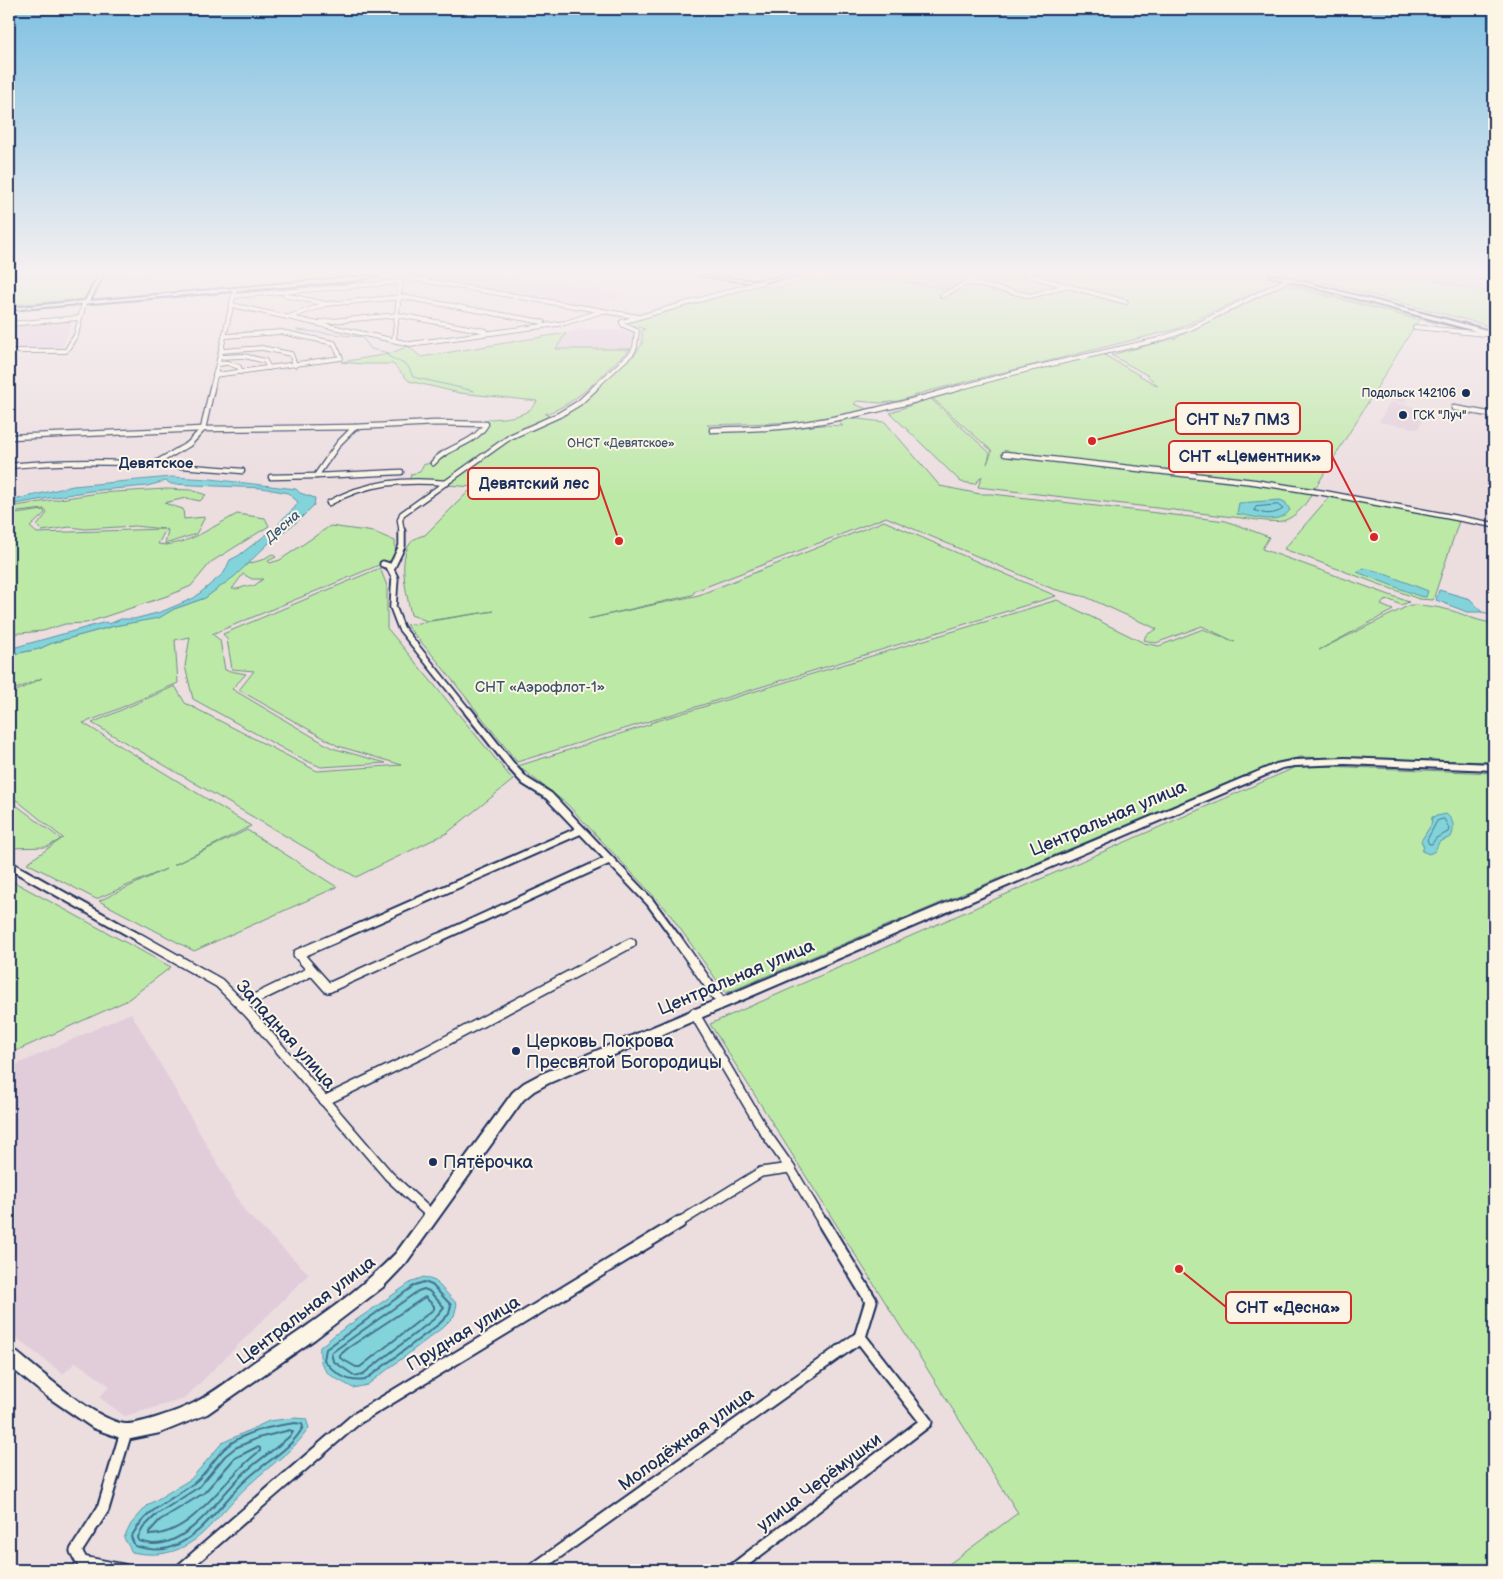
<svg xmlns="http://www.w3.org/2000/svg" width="1503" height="1579" font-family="'Balsamiq Sans',sans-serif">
<rect width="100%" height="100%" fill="#ecdddf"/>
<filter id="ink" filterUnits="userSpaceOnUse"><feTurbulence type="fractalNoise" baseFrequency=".02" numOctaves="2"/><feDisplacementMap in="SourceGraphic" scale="10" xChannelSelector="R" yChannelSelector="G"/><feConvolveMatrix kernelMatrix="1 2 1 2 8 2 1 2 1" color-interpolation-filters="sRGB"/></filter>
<g filter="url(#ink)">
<g fill="#e1ccda">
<path d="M111,275H152V282L104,286Z"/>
<path d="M449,275L516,277L624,294L594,308L433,281Z"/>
<path d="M874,275H972L975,277L947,290Z"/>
<path d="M1411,275H1494V294L1476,290Z"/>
<path d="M73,319L62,347L54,349H9V325Z"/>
<path d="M584,329L625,331L634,334L630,349H555L566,333Z"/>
<path d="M1389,389L1410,392L1405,403L1384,399Z"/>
<path d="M1390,402L1428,410L1418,429L1379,422Z"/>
<path d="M131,1013L245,1212L309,1274L184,1399L125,1416L99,1397L110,1386L76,1362L63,1374L9,1332V1068Z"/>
</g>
<g fill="#bde9a7" stroke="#6c8c82" fill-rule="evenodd">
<path d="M9,275H101L86,299L9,305Z"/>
<path d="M839,275H870L952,290L980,277L977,275H1260L1281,280L1177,329L925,392L899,401L881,403L857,401L854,404L867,409L858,412L803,422L707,425L719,433L824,425L843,426L839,423L848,418L885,422L940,486L980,494H992L1226,521L1269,537L1262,549L1409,602L1401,605L1390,600L1384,601L1381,605L1393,610L1319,650L1410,605C1428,605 1447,608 1464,615C1474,619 1483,622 1494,623V762L1300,757L1246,775L726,993L666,909L567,804L518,766L651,724L650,723L1057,600L1144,643L1159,646L1203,629L1235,642L1202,626L1156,643L1144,640L1146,635L1157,629L1086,597L1053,589L886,517L695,591L692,595L588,619L699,595L884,521L1056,596L517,762L435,658L406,625L494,611L427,621L411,615C407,593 391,541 425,535L473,487L409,482L411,474L420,472L423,465L430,463L437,453C459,447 474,438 488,419C505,418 528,418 537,401L460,393L409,381L393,364H362L341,362L389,354L408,346L421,357L566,333L556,349H630C603,372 580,403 545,414L558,417L587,398L624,362L635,354L642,344V330L645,329L625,323L758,285L778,288L809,280L820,282Z"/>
<path d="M1308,275H1411L1494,294V327L1303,277Z"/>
<path d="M1290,282L1485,333L1471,331L1419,319L1316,487L1314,486C1311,500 1296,518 1282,521C1273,523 1252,519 1242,518L978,487L982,476L975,484L961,482L890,413L930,398L990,453L987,464L992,451L931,397L1013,373L1101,353L1158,386L1147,375L1111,355L1175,338L1284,285L1416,319L1285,283Z"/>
<path d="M166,489L191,490L206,495L200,501L186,498L164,503L183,509L184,519L205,517L196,534L165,544L168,530L166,529L158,544L166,545L182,542L199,535L237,514L265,518L269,526L211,562L191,586L170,595L86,623L65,624L43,631L9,634V515L43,510L45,513L30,527L37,533L164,529L135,526L85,529L70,527L42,531L37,526L47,513L44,509L9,513V507L98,493Z"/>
<path d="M1330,496L1459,521L1433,600L1419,599L1284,549Z"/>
<path d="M330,526L374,532L395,541L396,558L212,634L220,640L225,670L246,674L232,689L332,748L386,763L321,767L300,758L193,699L185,666L190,637L175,640L178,683L97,718L83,723L251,826L174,865L247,830L337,887L194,951L99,901L166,869L96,899L27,863L63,838L19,802L9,796V695L42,678L9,692V655L39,649L52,643L114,626L159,617L174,609L205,598L247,564L262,560L272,554L276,557L268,561L270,563L280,560ZM243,574L252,579H263L254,586C246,584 241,590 232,589Z"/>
<path d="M380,568L387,586V628L513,780L447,833L356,877L92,723L175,686L185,703L317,771L402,765L338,746L239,690L254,671L232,669L227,639L223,634Z"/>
<path d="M1301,765L1494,773V1570H941L1018,1513L710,1024Z"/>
<path d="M9,802L16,805L61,839L47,847L9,848Z"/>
<path d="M14,882L171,967L126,1001L9,1054V885Z"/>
</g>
<g fill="#83d4da" stroke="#5992a8">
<path d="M171,477L211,479L296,489L300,493L315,498L314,505L298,521L272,540L235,576L205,598L174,609L159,618L114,626L52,643L39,649L9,655V649L106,622L109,624L121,619H134L161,612L194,598L224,573L230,560L238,556L279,525C283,515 294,512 298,502L288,493L262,488L171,484L166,481L147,486L90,491L9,505V501L73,486Z"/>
<path d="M1280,500L1285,502L1290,510C1279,526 1254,516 1237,514L1239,503Z"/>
<path d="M1364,568L1380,572L1428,591L1426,597L1419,596L1357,572Z"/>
<path d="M1439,590L1470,599L1482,612H1467L1436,600Z"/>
<path d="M1446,814C1454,820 1455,828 1451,837L1439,842L1435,851L1429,854L1422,851L1424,847L1421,841L1431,825L1432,817Z"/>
<path d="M424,1277L435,1281L457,1304L454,1316L442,1328L367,1385L353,1388C333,1376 318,1374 320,1347L336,1334L413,1281Z"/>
<path d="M295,1418L306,1419L309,1428C294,1451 271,1464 251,1483C212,1517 195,1565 132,1552L124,1538L131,1524L148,1505L191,1479L222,1443L269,1421Z"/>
</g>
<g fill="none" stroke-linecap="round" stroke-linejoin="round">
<g stroke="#457190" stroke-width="1">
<path d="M1278,505L1283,509C1274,515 1264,515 1254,510L1256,507Z"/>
<path d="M1444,819L1449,828L1448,832L1436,838L1432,844H1429L1427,840L1437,821Z"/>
</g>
<g stroke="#457190" stroke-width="2">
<path d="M424,1282L432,1285L451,1305L449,1314L439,1324L365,1380C348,1383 334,1373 324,1360L326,1349L415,1285Z"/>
<path d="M424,1289L429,1291L444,1307L434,1319L363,1374L355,1376L333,1361L331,1353L418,1291Z"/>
<path d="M425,1297L434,1306V1309L360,1367H356L340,1358V1355L348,1348Z"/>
<path d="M295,1423L302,1424L303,1427C290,1451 266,1461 247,1479C222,1501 203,1537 169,1548C157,1551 147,1549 135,1546L131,1537C147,1508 169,1502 194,1483C206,1474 213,1460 224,1449C241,1432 272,1426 295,1423Z"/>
<path d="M290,1430L293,1432L291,1435C275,1450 256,1461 240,1477C218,1499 189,1544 154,1544C149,1544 144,1542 139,1541L138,1537L143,1528L157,1514L199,1487L225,1456L235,1448L258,1438Z"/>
<path d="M257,1447L260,1448V1451C224,1476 195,1535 149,1535V1532L160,1520L204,1493L235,1458Z"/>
</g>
<g stroke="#5992a8" stroke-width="1">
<path d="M297,330L362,337L371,349L389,353L388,356L408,366L413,377L474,391"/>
<path d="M1482,612L1494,615"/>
</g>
<defs>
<g id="street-far5">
<path d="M1027,275L1126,302"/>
<path d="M402,277L639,317"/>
<path d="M966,282L1031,296L1065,286"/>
<path d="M285,295L326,304"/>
<path d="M234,296L400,282"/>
<path d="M942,296L977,277L975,275"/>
<path d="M232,305L410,344L565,323L603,311"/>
<path d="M289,317L326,304L403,297L543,322"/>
<path d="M321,322L398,315L486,331"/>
<path d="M622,322L762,282"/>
<path d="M9,324L79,318"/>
<path d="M1415,327L1494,335"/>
<path d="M394,340L401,279"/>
<path d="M9,351H66L76,335L84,303"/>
<path d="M222,351L262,348L291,354L295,365"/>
<path d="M220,357L244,356L265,361L269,368"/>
<path d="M218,364L228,363L239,367L241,372"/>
<path d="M215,375L341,358L334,343L281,332L226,336"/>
<path d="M212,389L235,290"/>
<path d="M593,389L632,353L635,347L637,331L623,325L622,322"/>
<path d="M955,389L1025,370L1158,340L1191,328L1289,279"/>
</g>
<g id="street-far4">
<path d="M1454,408L1494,415"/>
<path d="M355,427L435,423L486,424C473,446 448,445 433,463"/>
<path d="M712,430C737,429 763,429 788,426C846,419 903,404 959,388"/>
<path d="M9,437L203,429L355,427L339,443L316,476L401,472"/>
<path d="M1005,454L1254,482L1324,493L1494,525"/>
<path d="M156,463L189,444L203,429L212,388"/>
<path d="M9,466C87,458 164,464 242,471"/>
<path d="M271,477L316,476"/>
<path d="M329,503C366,482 405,479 447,483"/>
<path d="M402,533L400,520L402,514L510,437L559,415L579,403L595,388"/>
</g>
<g id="street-far3">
<path d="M383,564L389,566L395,578L393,607L401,628L469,713"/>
<path d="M391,569L402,546V531"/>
</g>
<g id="street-far2">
<path d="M468,711L513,768L525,781L549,796L650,902L677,939"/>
<path d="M9,865L141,939"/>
<path d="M333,939L581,830"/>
<path d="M436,939L609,860"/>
</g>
<g id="street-far1">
<path d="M139,938L219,983L249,1013L389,1176L432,1216"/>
<path d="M335,938L298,954L328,988L439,938"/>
<path d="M676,938L721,1002"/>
<path d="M242,1005L312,971"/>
<path d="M694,1013L764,1131L790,1168L823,1223"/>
<path d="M324,1101L425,1052L631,943"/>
<path d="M678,1223L761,1172L790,1168"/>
</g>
<g id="street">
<path d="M123,1570L82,1562L76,1551L103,1509L126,1432"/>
<path d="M181,1570L356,1419L680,1222"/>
<path d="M533,1570L860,1337"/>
<path d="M733,1570L926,1422L860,1337L871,1301L823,1222"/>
</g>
<g id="secondary">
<path d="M99,275H103L90,301L378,275L352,281L9,310V308L85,301Z"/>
<path d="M699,275L756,281L792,275H801L756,283L701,276Z"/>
<path d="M1345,758L1494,764V770L1345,764L1295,766L1282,768L549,1083L534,1091L523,1100L406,1263L383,1287L315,1339L207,1414L160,1433L126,1440L93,1428L45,1395L9,1366V1349L15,1351C40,1371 95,1420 125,1424C139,1425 181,1410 194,1403C215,1392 235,1376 254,1362C303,1329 354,1296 396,1253L513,1092L524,1083L539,1075L1276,764L1295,760Z"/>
</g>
<path id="primary" d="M1269,275H1277L1494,332V336Z"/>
</defs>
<use href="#street-far5" stroke="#1b2f5e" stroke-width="5.5"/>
<use href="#street-far4" stroke="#1b2f5e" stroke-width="7"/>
<use href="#street-far3" stroke="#1b2f5e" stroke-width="9"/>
<use href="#street-far2" stroke="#1b2f5e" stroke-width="11"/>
<use href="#street-far1" stroke="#1b2f5e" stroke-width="12"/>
<use href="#street" stroke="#1b2f5e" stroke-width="15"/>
<use href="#secondary" stroke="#1b2f5e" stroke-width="4"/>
<use href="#primary" stroke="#1b2f5e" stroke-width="4"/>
<use href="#street-far5" stroke="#fcf5e5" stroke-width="4"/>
<use href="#street-far4" stroke="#fcf5e5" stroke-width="4.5"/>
<use href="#street-far3" stroke="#fcf5e5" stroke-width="5.5"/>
<use href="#street-far2" stroke="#fcf5e5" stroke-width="7"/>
<use href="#street-far1" stroke="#fcf5e5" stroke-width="9"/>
<use href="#street" stroke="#fcf5e5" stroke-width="11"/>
<use href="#secondary" fill="#fcf5e5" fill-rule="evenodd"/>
<use href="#primary" fill="#fcf5e5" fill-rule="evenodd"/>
</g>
</g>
<linearGradient id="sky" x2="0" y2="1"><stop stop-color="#7fc1e2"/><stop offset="0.55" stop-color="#f6f0f1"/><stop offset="1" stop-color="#f6f0f1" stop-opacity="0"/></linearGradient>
<rect width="1503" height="496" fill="url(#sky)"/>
<g fill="#1b2f5e" stroke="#fcf5e5" stroke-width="2">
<circle cx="1466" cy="393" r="5"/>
<circle cx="1403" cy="415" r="5"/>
<circle cx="516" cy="1051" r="5"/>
<circle cx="433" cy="1162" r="5"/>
</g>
<g text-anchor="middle" stroke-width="4" stroke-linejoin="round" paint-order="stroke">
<g font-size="12" fill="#1b2f5e" stroke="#fcf5e5" text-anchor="end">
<text x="1456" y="397">Подольск 142106</text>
<text x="1413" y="419" text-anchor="start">ГСК "Луч"</text>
</g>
<g font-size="12" fill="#3b546d" stroke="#fcf5e5">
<text x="621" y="447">ОНСТ «Девятское»</text>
</g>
<g font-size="14" font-style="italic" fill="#35587d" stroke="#fcf5e5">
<text transform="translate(282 526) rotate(-41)" y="5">Десна</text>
</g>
<g font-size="15" font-weight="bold" fill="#1b2f5e" stroke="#fcf5e5">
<text x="156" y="468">Девятское</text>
</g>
<g font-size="15" fill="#3b546d" stroke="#fcf5e5">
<text x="540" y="692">СНТ «Аэрофлот-1»</text>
</g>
<g font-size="18" fill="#1b2f5e" stroke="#fcf5e5">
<text transform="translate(1108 818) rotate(-23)" y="6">Центральная улица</text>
<text transform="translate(736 977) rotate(-23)" y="6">Центральная улица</text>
<text transform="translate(286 1034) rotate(48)" y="6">Западная улица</text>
<text transform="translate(306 1310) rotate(-37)" y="6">Центральная улица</text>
<text transform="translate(463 1333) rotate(-31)" y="6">Прудная улица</text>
<text transform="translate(686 1439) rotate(-36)" y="6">Молодёжная улица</text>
<text transform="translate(819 1482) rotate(-37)" y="6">улица Черёмушки</text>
</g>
<g font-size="18" fill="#1b2f5e" stroke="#fcf5e5" text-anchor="start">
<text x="526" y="1047">Церковь Покрова<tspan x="526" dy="21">Пресвятой Богородицы</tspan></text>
<text x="443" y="1168">Пятёрочка</text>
</g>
</g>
<path fill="none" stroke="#d62828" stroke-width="2" d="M1092 441L1176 419M1374 537L1332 456M619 541L599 484M1179 1269L1226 1307"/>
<g fill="#d62828" stroke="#fcf5e5" stroke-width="2">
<circle cx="1092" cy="441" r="5"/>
<circle cx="1374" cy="537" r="5"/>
<circle cx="619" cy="541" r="5"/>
<circle cx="1179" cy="1269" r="5"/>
</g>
<g fill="#fcf5e5" stroke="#d62828" stroke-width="2">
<rect x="1176" y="403" width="124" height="31" rx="5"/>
<rect x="1169" y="441" width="163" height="31" rx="5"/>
<rect x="468" y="468" width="131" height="31" rx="5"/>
<rect x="1226" y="1292" width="125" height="31" rx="5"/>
</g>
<g font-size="16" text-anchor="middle" font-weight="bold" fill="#1b2f5e">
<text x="1238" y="425">СНТ №7 ПМЗ</text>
<text x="1250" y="462">СНТ «Цементник»</text>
<text x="534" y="489">Девятский лес</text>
<text x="1288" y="1313">СНТ «Десна»</text>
</g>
<rect width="1503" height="1579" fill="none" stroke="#fcf5e5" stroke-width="30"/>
<rect x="15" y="15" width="1473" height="1549" fill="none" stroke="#1b2f5e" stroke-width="2" filter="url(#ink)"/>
</svg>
